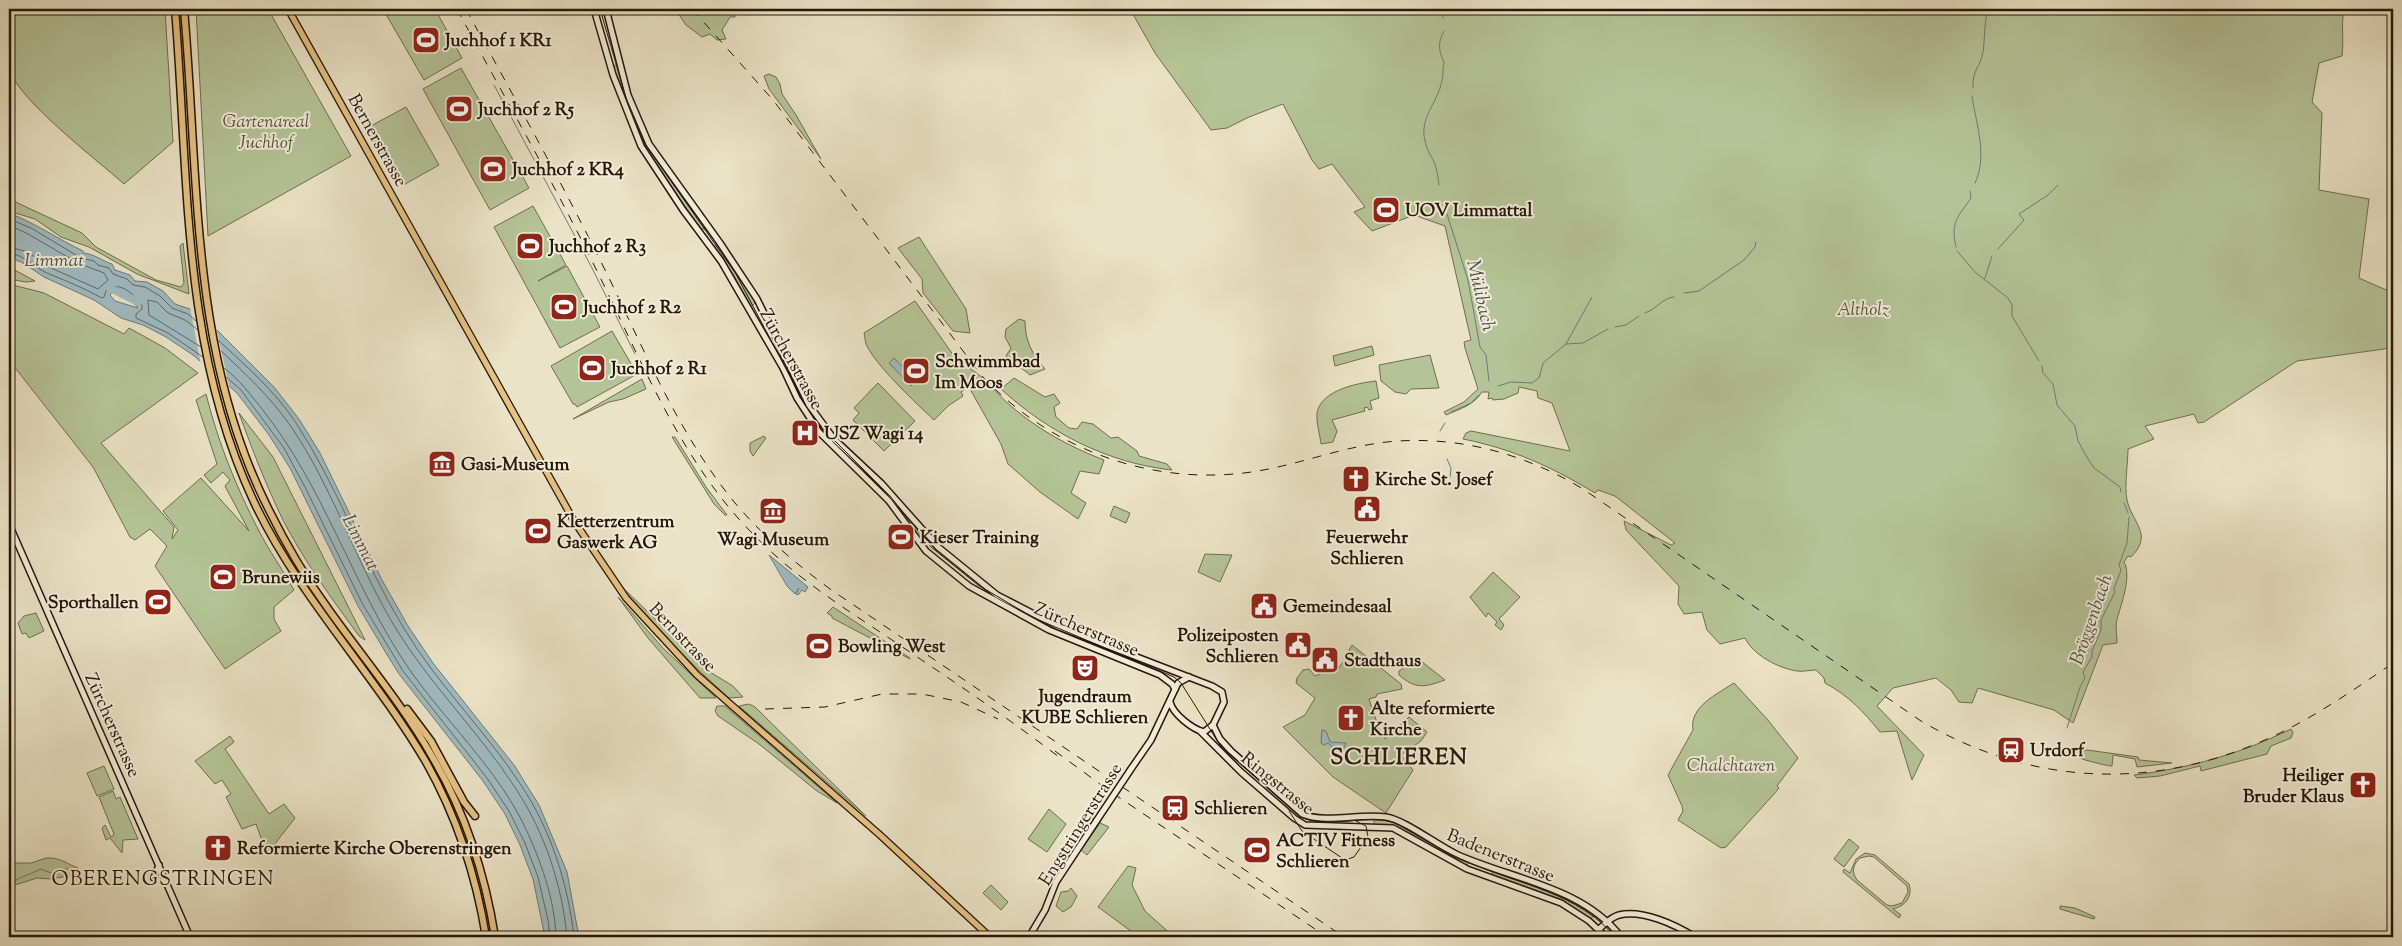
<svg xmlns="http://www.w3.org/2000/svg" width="2402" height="946" font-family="'Sorts Mill Goudy',serif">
<rect width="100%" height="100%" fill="#ebe3c7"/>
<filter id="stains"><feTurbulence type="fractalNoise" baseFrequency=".004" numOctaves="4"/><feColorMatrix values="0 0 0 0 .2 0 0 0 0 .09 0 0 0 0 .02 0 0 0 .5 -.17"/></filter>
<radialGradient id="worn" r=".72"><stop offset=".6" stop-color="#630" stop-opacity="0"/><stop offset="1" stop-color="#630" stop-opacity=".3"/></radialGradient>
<g fill="#b5c498" stroke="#6e6d50" fill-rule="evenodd">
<path d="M9,9H165L173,142L124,184C96,159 22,103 9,70C5,60 9,22 9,9Z"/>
<path d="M196,9H268L351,156L208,236Z"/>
<path d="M383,9H435L462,58L424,80Z"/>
<path d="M675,9H735V17H730L722,30L726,39L717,40L710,34L702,37L686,25Z"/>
<path d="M1130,9H2344C2341,25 2344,40 2342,56L2319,63L2312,102L2322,113L2319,190L2369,199L2359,278L2393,293V346L2384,349L2297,361L2204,422L2198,423L2194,414L2145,426L2154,439L2128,449C2128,463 2124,487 2127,500C2132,523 2154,534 2131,557L2128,556L2124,562C2132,576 2121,605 2117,619C2115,626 2117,635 2117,643L2103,645L2073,723L2054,710L1978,688L1972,703L1959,702L1951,690L1936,678L1893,688L1877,706L1924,755L1912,780L1897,731L1880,732C1863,711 1849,696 1825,683L1824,678L1816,670C1810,670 1803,672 1797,671C1778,668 1753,655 1745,638L1720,644L1707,630L1702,612L1684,614L1678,604L1679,586L1626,530L1624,521L1671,545L1675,543L1615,496L1598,490L1595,493C1552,467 1513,449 1463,439L1466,433L1471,431L1570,451L1552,403L1538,398L1537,391L1519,387L1518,393L1504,399L1493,400L1492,398L1488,399L1489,392H1482C1474,405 1460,409 1446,415L1444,412L1464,402L1478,389L1465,348L1464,342L1471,340L1445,226L1414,215L1372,231L1354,212L1365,207L1332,164L1319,169L1312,160L1283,104L1249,117L1227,128L1211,130L1155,53Z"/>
<path d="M619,64L630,106L645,141L706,229H701L644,148L612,66Z"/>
<path d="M461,68L529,188L490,210L423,89Z"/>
<path d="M769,74L776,77L780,84L782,94L796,115L821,159L769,89L764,76Z"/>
<path d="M406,107L439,165L400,187L367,128Z"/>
<path d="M9,199L82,233L96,247L156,280L181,287L184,283L180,246L183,243L189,294L137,274L89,247L61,237L35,219L9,211Z"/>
<path d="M533,206L566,265L538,281L567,266L600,327L560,348L494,227Z"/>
<path d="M919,237L966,309L970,333L953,331L923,293L922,279L898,248Z"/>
<path d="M718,243L753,296L756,302L751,307L733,274L713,248Z"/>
<path d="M9,267L35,281L26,282L9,279Z"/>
<path d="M9,284L44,293L124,334L129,328L165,348L198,373L101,443L174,527L172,539L178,530L163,511L201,478L249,531L225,486L230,480L223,472L211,483L204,475L217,464L196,400L206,394C218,442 236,487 259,531C269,551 283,570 294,590L274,607V619L281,631L225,669L155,566L167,546L150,529L135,540L130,537L93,467L9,360Z"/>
<path d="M915,301L959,363C980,370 994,392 1012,407C1039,430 1070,447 1104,460L1099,474L1080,471L1071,493L1086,503L1078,519L1040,492L1008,464L1001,444L970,389L967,388L961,392L963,396L948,406L934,420C916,403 876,366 866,344C865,341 865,337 864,333Z"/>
<path d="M1019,319L1025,321C1025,341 1032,354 1045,369L1030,375L1006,356L1011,348L1005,337L1006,329Z"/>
<path d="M612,331L637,374L577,407L575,404H573L551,366Z"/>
<path d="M1372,346L1374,355L1335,366L1333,356Z"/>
<path d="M784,355L798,389L818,422L832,438L879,482L922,533L921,538L918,537C895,503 864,479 837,449C812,422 795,391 777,359Z"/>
<path d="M1430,355L1439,388L1411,389L1406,394L1395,392L1381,381L1379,365Z"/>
<path d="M1014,378L1045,397L1054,394L1060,403L1054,407L1056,417L1069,428L1077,429L1082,422L1093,424L1111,438L1118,437L1137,451L1139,456L1167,464L1172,470C1107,463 1048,432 1001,389Z"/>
<path d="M642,379L646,389L623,399L609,402L573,419Z"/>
<path d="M1376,381L1379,398L1370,401L1372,409L1369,410L1367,407L1364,408L1365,411L1332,420L1337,431L1333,442L1321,444C1320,435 1316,422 1317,413C1321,390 1358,383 1376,381Z"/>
<path d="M878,383L915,421L884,451L853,420L859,413L854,408Z"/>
<path d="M239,413L273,457L365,640L359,636C332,599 304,561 283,520C266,485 252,449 239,413Z"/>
<path d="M764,436L766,438L753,456L750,451V443Z"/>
<path d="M672,437H675L706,487L727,515H725L714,504Z"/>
<path d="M1114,506L1130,513L1126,523L1110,516Z"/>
<path d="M1205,554L1232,555L1220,582L1198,572Z"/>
<path d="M1493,572L1520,597L1499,619L1504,625L1501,630L1495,625L1497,622L1488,613L1486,617L1470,597Z"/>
<path d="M618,583L710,672L733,686L743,697L729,698C688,661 653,627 618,583Z"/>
<path d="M618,597L663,648L716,698H700L648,638Z"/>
<path d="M833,607L910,658V659L832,618V616L827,613Z"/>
<path d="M36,613L44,631L29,638L26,633L22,634L18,623L24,616Z"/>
<path d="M1352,645L1401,684L1402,689L1377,694L1376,697L1369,699L1379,729L1385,739L1409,717L1427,732L1421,741L1401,755L1413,770L1386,813L1333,777L1283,727L1305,715L1315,698L1296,683L1297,678L1303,670L1309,669L1315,676L1320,674L1327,667L1331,670H1337L1349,654L1348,652Z"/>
<path d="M1416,660L1421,661L1445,680C1425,687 1416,690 1399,675V671Z"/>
<path d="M1734,683L1767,719L1798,758L1777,786L1779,788L1774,794L1726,847L1721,848L1678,820L1683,811L1682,806L1668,775L1693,730C1689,707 1717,694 1734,683Z"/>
<path d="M749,704L755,707L866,816L739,706Z"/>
<path d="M717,706H725L837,803L817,791L759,744L718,716L715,711Z"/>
<path d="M2291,729L2293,733L2291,738L2271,746L2267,754L2201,771L2200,766L2160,776L2137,778L2134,775C2190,768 2240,754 2291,729Z"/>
<path d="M230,736L234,742L225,749L269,814L284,804L295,818L270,850L264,846L256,824L242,829L226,797L231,794L222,780L215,784L195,761Z"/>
<path d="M2087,750L2138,757L2139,760L2172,763L2137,767L2135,759L2113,755L2112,766C2107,766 2089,761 2082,759V751Z"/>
<path d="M104,766L114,789L97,796L87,773Z"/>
<path d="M113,791L116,799L120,797L138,839L123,840L122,853L110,838L106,840L102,828L105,825L111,837L113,836L114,834L99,797Z"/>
<path d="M1049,809L1066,824L1047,852L1028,839Z"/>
<path d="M1090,816L1093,819L1055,875L1052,876L1049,872L1053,873L1060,863L1058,862Z"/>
<path d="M1374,817L1397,822L1446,851L1469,860L1467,866L1397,828L1374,826Z"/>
<path d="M1100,823L1109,827L1087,855L1081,850Z"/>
<path d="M1849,839L1859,847L1844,867L1834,859Z"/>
<path d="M1865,853L1875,855L1909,884C1913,897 1905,906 1893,909L1901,915L1899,918L1843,872L1844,869L1850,873L1856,859ZM1869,856L1874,857L1907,886L1908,892L1902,903L1892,906L1887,905L1857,880C1851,871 1853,865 1860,858Z"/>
<path d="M46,858C60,857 67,864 78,868L79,874L51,879L37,878L15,885L9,892V863H31Z"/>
<path d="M1128,866L1136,868L1132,885L1145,911L1174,937H1139L1098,907Z"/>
<path d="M1493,870L1552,892L1595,913L1591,919L1553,897L1491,877Z"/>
<path d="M991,885L1008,902L1001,910L983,893Z"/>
<path d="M1071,888L1077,896L1071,907L1063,912L1056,906L1061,892L1068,891Z"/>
<path d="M2060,906L2075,908L2095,917L2094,919L2060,909Z"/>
</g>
<g fill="#9fbbc1" stroke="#6f7977" fill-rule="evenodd">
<path d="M9,213C35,223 58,239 83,251V253C95,254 102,261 112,264L115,270L130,275L135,281L147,282L163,291L175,304L190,309L219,332L274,387L299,419L320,453L382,580L408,626L433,663L514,765L539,805L567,872L579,937H545L533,879L520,845L505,814L483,781L399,674L386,653L358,606L290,468L269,435L237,393L193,355L166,337L143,325L121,318L94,300L44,277L23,263L9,257ZM113,291L129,297L138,308L115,301L110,295Z"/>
<path d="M894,358L916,381L911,386L889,363Z"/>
<path d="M769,555L808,587L805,592L802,590L798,595L796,594L799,588L795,594L787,586Z"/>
<path d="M1322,730L1326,731L1330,742L1346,743L1341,755L1336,756L1331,751L1333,748L1328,743L1324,745L1321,743Z"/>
</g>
<path fill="#ebe3c7" d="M190,307L216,327L230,390L201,365Z"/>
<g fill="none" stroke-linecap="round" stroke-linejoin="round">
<g stroke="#626864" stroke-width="1">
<path d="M9,219L31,228L81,258L94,261L98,265L109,268L113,274L127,279L133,285L145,287L160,296L172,308L188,314L196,321"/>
<path d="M9,225L28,234L78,263L104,273L108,280L98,289L49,267L28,252L9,247"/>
<path d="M9,253C25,255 33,267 47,273C66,281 84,288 102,298L104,297L106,291L110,287C124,284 134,295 142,305V309L136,314V318L168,333L203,357"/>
<path d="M198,330L185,320L168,313L157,302L148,300L149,315L201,347"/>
<path d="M218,340C246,366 275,391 296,423C338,487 363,561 403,627C437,684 485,730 521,785C551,830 568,884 574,937"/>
<path d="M221,351C246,374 270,397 290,425C334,489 357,566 398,632C433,688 481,734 516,789C545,833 562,885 567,937"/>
<path d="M224,368C240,380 250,394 262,409C324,487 352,584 407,666C444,720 495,766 524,825C540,859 555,899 556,937"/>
<path d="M226,377L241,390L284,448L306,489L362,603L403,671L487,778L509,811L525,843L538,877L548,920L550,937"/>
</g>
<g stroke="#6f7977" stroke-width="1">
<path d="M1442,9L1443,18"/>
<path d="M494,85L592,268L635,354"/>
<path d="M1973,88C1972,70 1980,68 1983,52C1985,38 1984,22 1988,9"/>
<path d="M1972,96C1976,124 1988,156 1975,183"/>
<path d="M1439,185C1438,177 1437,169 1434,162C1431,156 1426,148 1425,141C1419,117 1438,103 1442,80C1444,74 1442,69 1444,62C1438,50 1438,42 1444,31"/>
<path d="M1447,214L1468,280L1480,347L1486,355L1489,381"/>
<path d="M1956,247C1950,222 1958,217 1971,198L1970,191"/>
<path d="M1998,249L2024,220L2019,214L2048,195L2058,185"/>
<path d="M1957,251L1975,272L2008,298L2012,305V316L2039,361"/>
<path d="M1985,278L1992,256"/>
<path d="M1684,293L1699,291L1744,260L1755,247L1756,242"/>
<path d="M1645,313C1657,309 1662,298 1674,297"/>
<path d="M1615,327L1626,325L1639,316"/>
<path d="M1566,344L1592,297"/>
<path d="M2042,366L2043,373L2053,384L2057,405L2075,426L2078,441L2088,459L2094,468L2120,487L2121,492"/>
<path d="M1498,386L1511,382L1532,383L1539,378L1543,363L1566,344L1583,343L1608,329"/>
<path d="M1451,412L1471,403L1479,395"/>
<path d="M1440,431L1445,423"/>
<path d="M1447,459L1451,468L1450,477"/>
<path d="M2124,503L2128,513"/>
<path d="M2067,728L2080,687L2085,678L2083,672L2092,657V651L2101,630V620L2115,592L2114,589L2121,570L2119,565L2127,543L2129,517"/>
<path d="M9,883L41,869L51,873L60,869H78"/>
</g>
<path stroke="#9fbbc1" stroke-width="8" d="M110,288L138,302"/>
<defs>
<g id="secondary">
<path d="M594,9L613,75L641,146L683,210L721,261L783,368L797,398L819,432L889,501L926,551L969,586L1049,630L1160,675L1172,684L1175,689"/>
<path d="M606,9L628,95L649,144L720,243L757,299L809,405L834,439L881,483L938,547L997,595L1059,627L1212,686L1222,692L1224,702L1213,725L1204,732C1192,729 1173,714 1170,702"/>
<path d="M9,524L190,937"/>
<path d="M1213,725L1220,739L1231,751L1302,814C1327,824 1359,813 1386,817C1405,820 1437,845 1456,854C1511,879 1583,887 1621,937"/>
<path d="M1201,732L1241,772L1294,818L1305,825L1393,828L1467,869L1561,903L1589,921L1606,937"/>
<path d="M1131,769L1151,740L1178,683L1189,677"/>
<path d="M154,878L159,865"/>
<path d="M1599,929C1605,924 1611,917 1619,915C1642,909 1676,925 1695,937"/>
<path d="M1029,937L1045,910L1056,882L1097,820"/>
<path d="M1892,937L1908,935L1919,937"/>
</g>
<path id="primary" d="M288,9L574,521L626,598L697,675L880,835L990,937"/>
<g id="highway">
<path d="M175,9C189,176 181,347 254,502C299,597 373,672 426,762C457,817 476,875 486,937"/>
<path d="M184,9C199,176 190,352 267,506C285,543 305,577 329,610C364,659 403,705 433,758C466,814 485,874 495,937"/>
<path d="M407,709L431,741L464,802L475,816"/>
</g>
</defs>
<use href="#secondary" stroke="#261607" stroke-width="8"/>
<use href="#primary" stroke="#261607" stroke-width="8"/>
<use href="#highway" stroke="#261607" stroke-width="9"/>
<use href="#secondary" stroke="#f2eddb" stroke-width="5"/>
<use href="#primary" stroke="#e6c284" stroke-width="5.5"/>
<use href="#highway" stroke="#e6c284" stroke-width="6"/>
<g stroke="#261607" stroke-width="1">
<path d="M600,9L628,104L645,144L736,274L805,405L824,430L890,496L931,547L978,585L1034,618L1174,677L1181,683L1220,745L1301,817C1327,830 1367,813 1395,823C1420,837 1444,852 1470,863C1520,885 1579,893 1615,937"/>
<path d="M1289,811L1302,831L1345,860L1354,857L1368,837L1366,826L1356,821"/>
</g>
<g stroke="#261607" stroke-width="1" stroke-dasharray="9 9" stroke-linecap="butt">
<path d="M457,9C502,93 550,176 592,261C639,354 678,458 752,533C792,575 841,606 889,638C947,677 1004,715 1059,757"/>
<path d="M466,9C510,90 555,170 596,252C639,336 674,429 735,503C763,536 795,563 830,589L1344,937"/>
<path d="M692,9L773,100L982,376C1052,451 1156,488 1258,471C1305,463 1350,444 1398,441C1464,437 1527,455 1583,489L1921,721C2037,789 2164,791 2284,731C2322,712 2358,687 2393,663"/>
<path d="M765,709L825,707L882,694H922L961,702L998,719"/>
<path d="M1055,751L1108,790L1327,937"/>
</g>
<defs>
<path id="secondary-bridge" d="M1097,820L1131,769"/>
</defs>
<use href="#secondary-bridge" stroke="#261607" stroke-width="8" stroke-linecap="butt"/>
<use href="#secondary-bridge" stroke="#f2eddb" stroke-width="5"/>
</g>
<defs>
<symbol id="stadium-square" viewBox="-11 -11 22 22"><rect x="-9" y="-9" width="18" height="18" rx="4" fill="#8f2418" stroke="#f2eddb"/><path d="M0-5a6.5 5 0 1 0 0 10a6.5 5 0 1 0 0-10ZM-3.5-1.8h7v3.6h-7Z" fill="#fff"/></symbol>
<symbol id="hospital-square" viewBox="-11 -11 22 22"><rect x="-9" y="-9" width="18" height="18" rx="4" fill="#8f2418" stroke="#f2eddb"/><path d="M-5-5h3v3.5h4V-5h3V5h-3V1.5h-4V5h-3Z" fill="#fff"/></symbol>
<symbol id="museum-square" viewBox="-11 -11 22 22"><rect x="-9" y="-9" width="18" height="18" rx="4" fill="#8f2418" stroke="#f2eddb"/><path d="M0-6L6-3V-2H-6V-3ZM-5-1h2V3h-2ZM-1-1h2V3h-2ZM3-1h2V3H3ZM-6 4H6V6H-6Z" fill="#fff"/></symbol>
<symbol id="church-square" viewBox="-11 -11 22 22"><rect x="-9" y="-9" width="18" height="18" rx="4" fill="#8f2418" stroke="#f2eddb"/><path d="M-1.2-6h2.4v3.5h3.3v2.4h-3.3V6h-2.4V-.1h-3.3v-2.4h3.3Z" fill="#fff"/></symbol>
<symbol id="civic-square" viewBox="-11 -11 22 22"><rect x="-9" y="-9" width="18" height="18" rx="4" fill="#8f2418" stroke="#f2eddb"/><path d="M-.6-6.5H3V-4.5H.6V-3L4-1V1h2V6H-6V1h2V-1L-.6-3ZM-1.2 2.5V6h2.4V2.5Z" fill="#fff"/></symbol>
<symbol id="theatre-square" viewBox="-11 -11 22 22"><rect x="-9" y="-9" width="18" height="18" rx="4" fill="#8f2418" stroke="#f2eddb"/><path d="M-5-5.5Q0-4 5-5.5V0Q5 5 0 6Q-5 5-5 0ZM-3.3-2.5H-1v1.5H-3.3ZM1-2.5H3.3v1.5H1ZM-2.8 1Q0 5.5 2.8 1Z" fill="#fff"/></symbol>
<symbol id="station-square" viewBox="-11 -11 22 22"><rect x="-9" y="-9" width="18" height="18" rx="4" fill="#8f2418" stroke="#f2eddb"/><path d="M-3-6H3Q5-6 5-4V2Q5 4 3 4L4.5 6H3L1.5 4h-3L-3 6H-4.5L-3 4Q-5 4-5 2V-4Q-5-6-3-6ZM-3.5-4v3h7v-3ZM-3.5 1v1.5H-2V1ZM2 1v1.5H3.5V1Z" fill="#fff"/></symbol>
</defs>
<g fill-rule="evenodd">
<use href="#stadium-square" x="410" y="24" width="32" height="32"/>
<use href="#stadium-square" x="443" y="93" width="32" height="32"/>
<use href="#stadium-square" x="477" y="153" width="32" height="32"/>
<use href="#stadium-square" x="1370" y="194" width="32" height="32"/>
<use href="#stadium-square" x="514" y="230" width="32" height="32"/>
<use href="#stadium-square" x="548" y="291" width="32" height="32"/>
<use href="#stadium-square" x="576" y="352" width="32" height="32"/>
<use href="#stadium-square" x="900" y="355" width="32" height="32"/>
<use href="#hospital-square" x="789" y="417" width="32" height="32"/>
<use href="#museum-square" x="426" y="448" width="32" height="32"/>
<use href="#church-square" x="1340" y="463" width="32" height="32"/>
<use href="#civic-square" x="1351" y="493" width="32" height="32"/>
<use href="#museum-square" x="757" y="495" width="32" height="32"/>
<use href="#stadium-square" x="522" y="515" width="32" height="32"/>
<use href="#stadium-square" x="885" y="521" width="32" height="32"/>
<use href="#stadium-square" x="207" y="561" width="32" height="32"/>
<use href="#stadium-square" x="142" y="586" width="32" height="32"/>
<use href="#civic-square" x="1248" y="590" width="32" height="32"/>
<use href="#civic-square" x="1282" y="629" width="32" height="32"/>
<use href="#stadium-square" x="803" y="630" width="32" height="32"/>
<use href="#civic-square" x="1309" y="644" width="32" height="32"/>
<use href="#theatre-square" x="1069" y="652" width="32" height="32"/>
<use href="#church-square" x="1335" y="702" width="32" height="32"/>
<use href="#station-square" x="1995" y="734" width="32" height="32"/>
<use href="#church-square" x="2347" y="769" width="32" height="32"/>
<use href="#station-square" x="1159" y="792" width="32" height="32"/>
<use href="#church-square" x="202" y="832" width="32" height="32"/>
<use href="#stadium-square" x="1241" y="834" width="32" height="32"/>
</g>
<g text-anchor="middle" stroke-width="4" stroke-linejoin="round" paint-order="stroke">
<g font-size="18" font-weight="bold" fill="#261607" stroke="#f2eddb" text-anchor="start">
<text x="445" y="46">Juchhof 1 KR1</text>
<text x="478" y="115">Juchhof 2 R5</text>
<text x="512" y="175">Juchhof 2 KR4</text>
<text x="1405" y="216">UOV Limmattal</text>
<text x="549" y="252">Juchhof 2 R3</text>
<text x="583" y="313">Juchhof 2 R2</text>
<text x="935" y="367">Schwimmbad<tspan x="935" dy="21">Im Moos</tspan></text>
<text x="611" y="374">Juchhof 2 R1</text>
<text x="824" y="439">USZ Wagi 14</text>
<text x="461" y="470">Gasi-Museum</text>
<text x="1375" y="485">Kirche St. Josef</text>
<text x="557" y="527">Kletterzentrum<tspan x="557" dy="21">Gaswerk AG</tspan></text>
<text x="920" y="543">Kieser Training</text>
<text x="1367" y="543" text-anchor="middle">Feuerwehr<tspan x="1367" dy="21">Schlieren</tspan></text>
<text x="773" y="545" text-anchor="middle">Wagi Museum</text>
<text x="242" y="583">Brunewiis</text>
<text x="139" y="608" text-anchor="end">Sporthallen</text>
<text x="1283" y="612">Gemeindesaal</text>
<text x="1279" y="641" text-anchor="end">Polizeiposten<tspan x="1279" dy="21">Schlieren</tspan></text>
<text x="838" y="652">Bowling West</text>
<text x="1344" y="666">Stadthaus</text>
<text x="1085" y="702" text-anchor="middle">Jugendraum<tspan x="1085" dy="21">KUBE Schlieren</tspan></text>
<text x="1370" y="714">Alte reformierte<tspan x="1370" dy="21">Kirche</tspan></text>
<text x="2030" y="756">Urdorf</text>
<text x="2344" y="781" text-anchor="end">Heiliger<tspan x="2344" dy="21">Bruder Klaus</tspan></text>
<text x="1194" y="814">Schlieren</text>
<text x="1276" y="846">ACTIV Fitness<tspan x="1276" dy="21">Schlieren</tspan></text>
<text x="237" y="854">Reformierte Kirche Oberenstringen</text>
</g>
<g font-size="18" font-style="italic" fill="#58533a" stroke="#f2eddb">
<text x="266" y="127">Gartenareal<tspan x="266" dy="21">Juchhof</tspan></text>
<text x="1863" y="315">Altholz</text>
<text x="1731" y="771">Chalchtaren</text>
</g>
<g font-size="18" fill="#261607" stroke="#f2eddb">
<text transform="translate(378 140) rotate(61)" y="6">Bernerstrasse</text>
<text transform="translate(792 359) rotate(61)" y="6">Zürcherstrasse</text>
<text transform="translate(1087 629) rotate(23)" y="6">Zürcherstrasse</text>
<text transform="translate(683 637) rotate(46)" y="6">Bernstrasse</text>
<text transform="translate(113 725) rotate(66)" y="6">Zürcherstrasse</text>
<text transform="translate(1278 783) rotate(39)" y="6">Ringstrasse</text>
<text transform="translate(1080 824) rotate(-58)" y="6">Engstringerstrasse</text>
<text transform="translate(1501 855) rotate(22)" y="6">Badenerstrasse</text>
</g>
<g font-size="19" font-style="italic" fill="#505048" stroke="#f2eddb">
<text x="54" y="266">Limmat</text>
<text transform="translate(1482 295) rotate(77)" y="7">Mülibach</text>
<text transform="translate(362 542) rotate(63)" y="7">Limmat</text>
<text transform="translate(2090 619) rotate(-71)" y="7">Bröggenbach</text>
</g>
<g font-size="20" letter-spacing="1" fill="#261607" stroke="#f2eddb">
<text x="163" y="885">OBERENGSTRINGEN</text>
</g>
<g font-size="22" font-weight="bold" letter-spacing="1" fill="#261607" stroke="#f2eddb">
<text x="1399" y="764">SCHLIEREN</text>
</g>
</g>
<rect width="2402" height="946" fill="none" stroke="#ebe3c7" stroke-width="30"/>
<rect x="10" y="10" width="2382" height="926" fill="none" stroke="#261607" stroke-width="2.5"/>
<rect x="15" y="15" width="2372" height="916" fill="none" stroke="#261607"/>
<rect width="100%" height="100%" filter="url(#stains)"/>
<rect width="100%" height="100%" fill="url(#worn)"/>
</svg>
